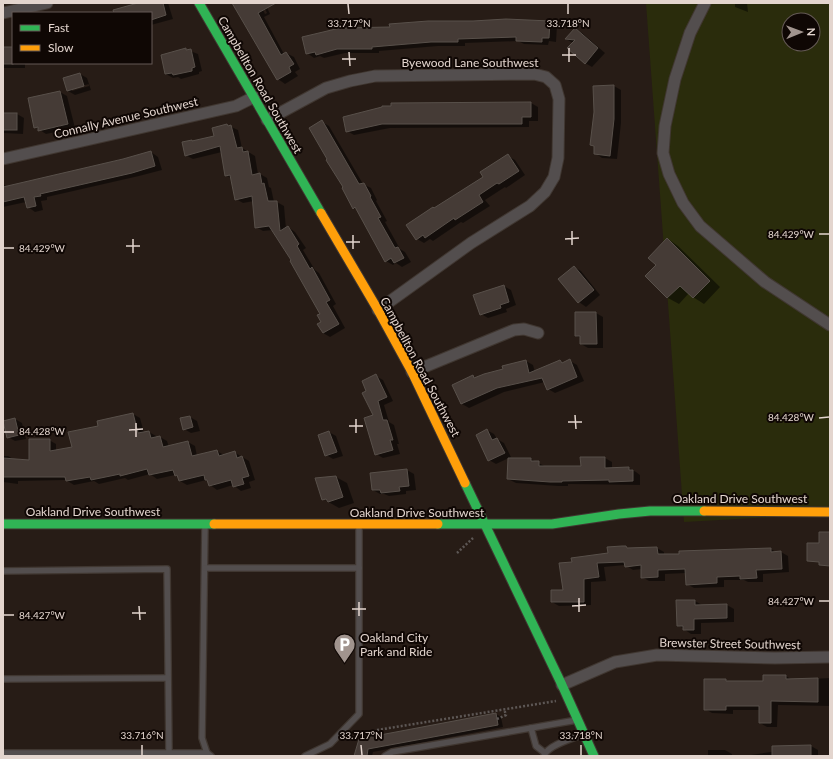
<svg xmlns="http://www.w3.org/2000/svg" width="833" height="759" font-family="Lato,sans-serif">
<rect width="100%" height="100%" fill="#271c16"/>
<path fill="#2a2c0c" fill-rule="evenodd" d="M646,3H830V514L684,522ZM789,20H813V44H789Z"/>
<g fill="#0007" fill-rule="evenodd">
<path d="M142,3H168L173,19L151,25V13H134Z"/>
<path d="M233,3H265L270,14L264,17L284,54L286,53L294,57L300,69L295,72L298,76L285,84L278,79L246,23ZM260,3H262L267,13L265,14Z"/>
<path d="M735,3H747L748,12L735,7Z"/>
<path d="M473,22H550L557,26L556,42L549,41L548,45L524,44L518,41L465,43V46H438L379,51V53H345L324,58L320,56L314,58L307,53L391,28Z"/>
<path d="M575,29L582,33L605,53L592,67L585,63L573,43L566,39Z"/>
<path d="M3,47H13V63H25V68H3Z"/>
<path d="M185,49L198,54L202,71L199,72V74L181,79L178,77L173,78L166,74Z"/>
<path d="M80,74L87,78L91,90L75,95L68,91L65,78ZM89,84V86L72,91V89Z"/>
<path d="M614,86L621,90V123L617,159L602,158L595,153V147L591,145Z"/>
<path d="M60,92L67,96L75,128L46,134L35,127L29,99Z"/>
<path d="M531,103L538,107V121H529V127L390,128L354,135L347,131L344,118Z"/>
<path d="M3,114H17L24,118L23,134L3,133Z"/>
<path d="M322,122L329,126L363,184L371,188L377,200L376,201L387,221L385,222L400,249L405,252L411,262L402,267L396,263L393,265L386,261L358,210L354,208L345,188Z"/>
<path d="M227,125L238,130L242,148L255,156L258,174H260L267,178L269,187L271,188L274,202H277L284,206L286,229L288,227L295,232L306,248L303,250L315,270L319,273L336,304L333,306L345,328L330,337L323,333L321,314L292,261L273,230L263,231L256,227L254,201L243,203L236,199L232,179L226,175L222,152L193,159L185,155L183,143L192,141L194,142L215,137Z"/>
<path d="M151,152L158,157L162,170L139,176L47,197V200L41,201L43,210L35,212L28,207L26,202L3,207V184L7,187Z"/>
<path d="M508,156L515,160L525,175L506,188L505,187L485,200L490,206L463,223L461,222L433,241L430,239L424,243L417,239L435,209L485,177Z"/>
<path d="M668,239L678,246L720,287L704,304L693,297L689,293L679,304L668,298L647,276L657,265Z"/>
<path d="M574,267L581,271L600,295L586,307L579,302Z"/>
<path d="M504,286L511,290L516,305L506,309L507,312L488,318L481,314Z"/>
<path d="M576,313H596L603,317V348H588L581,344V338L576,336Z"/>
<path d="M526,361L533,365L535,372L560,361L564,363L570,361L577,365L584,381L555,393L548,389L545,382L504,392L469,408L462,404L453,385L473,376L476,378Z"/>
<path d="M376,376L383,380L393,401L384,405L389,422L394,425L399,444H397L400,454L383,458L376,454L374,416L368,392Z"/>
<path d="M133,414L140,418L144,433L149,432L156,436L157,438L160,437L167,441L169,447L188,442L195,446L197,456L217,451L224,455L234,452L249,461L255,480L249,482L251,488L241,491L233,485L217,490L210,485L209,481L206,480L187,485L180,481L179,477L175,475L157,479L150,474L128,480L125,478L99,484L94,481L74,485L66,480L18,481V484L3,482V456H8L15,460L30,461L49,440L56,444V451L73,448L99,427Z"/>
<path d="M190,417L197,421L200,431L191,433L184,429Z"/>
<path d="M15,419L22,423L26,439L15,441L8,437Z"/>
<path d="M487,430L494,434L497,439L504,443L511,457L496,464L489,460Z"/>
<path d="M329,432L336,436L343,456L333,459L326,455Z"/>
<path d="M605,458L612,462V468H629L636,472L640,475V485L568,484V486H558L516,483L508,479L531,459L546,467H582Z"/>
<path d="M407,470L414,474L416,490L406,491V494L389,496L384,494H380L373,490Z"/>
<path d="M336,477L347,483L354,503L339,508L323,499Z"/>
<path d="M626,547L629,549L657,548L664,552V555L771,549L776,552H781L788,556L789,572L763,574V582H748L744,580H724V587L694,588L687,584L686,573L665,574V581H649L642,577V569L633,570L625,565L604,567L606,581L591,582V605L559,606L552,602L564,591L573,563L609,554Z"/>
<path d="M695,601L702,605H727L734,609V622L701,623V634H691L678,625Z"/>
<path d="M786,676L792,680L830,678V706L778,705L777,727H767L760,723V710H733V714L712,713L705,709L726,680L729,682H764Z"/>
<path d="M496,714L501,717L503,727L373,752L372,756H355L360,739Z"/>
<path d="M811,746L818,750V756H752L751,755Z"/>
<path d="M708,750H725L732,754V756H708Z"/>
</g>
<g fill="#453b36" stroke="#58504a">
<path d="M138,3H163L166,15L151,20V13H114L113,10Z"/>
<path d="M232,3H276L258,13L281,55L286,52L294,64L289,67L291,72L277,80Z"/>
<path d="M506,19L550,21L549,38H542V42L516,41V37L458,39V42H431L372,47V49H337L316,55L315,52L306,54L302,37L340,28L390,27L389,24L428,21H473Z"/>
<path d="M575,28L598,48L585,64L567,48L575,40L565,39Z"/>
<rect x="3" y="47" width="10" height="17"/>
<path d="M186,48V50L191,49L195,67L192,68V71L173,75L172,73L165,74L161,55Z"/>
<path d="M80,73L84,86L67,91L63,78Z"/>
<path d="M614,85V119L610,156L594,154V146L590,145L594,112L593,86Z"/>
<path d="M60,91L68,124L38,131V127L34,128L28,98Z"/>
<path d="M531,102V117H522V124H382L346,132L343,117L382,107V106H391V103Z"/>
<rect x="3" y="113" width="14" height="17"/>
<path d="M322,120L359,184L364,183L371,196L370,197L381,217L378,218L395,248L398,247L404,258L394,263L391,258L385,262L355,207L353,209L342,188L343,187L326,160L327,159L309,128Z"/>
<path d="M227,124L228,126L231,125L237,148L242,147L243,152L248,151L252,175L260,173L262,184L264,183L268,201H277L280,231L288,226L299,244L297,246L310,269L312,267L330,300L326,302L339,324L323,333L317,324L321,322L317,315L320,314L290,261L291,260L269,226L255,228L252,196L235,200L230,175L225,176L220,146L185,156L182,142L192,140V141L214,136L212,128Z"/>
<path d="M151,151L155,166L132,173L40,194L41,196L34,197L36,206L27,208L24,197L3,202V187L123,159Z"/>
<path d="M508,154L519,171L499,184L497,183L479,195L483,202L455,220L454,218L425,238L423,235L416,240L406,225L433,207L434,208L483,177L480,172Z"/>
<path d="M667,238L710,281L693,298L680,286L667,298L645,276L656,265L648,258Z"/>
<path d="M574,266L594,290L578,303L558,279Z"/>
<path d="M504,285L509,302L500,305L501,308L480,315L473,295Z"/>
<path d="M575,312H596L597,344H580V336H575Z"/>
<path d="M570,359L577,377L547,390L542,378L497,388L461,404L452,385L473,375L474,378L484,374L503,369L502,366L526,360L529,373L560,360L562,363Z"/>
<path d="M376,374L387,397L378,401L383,420H387L393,440H390L393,450L375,455L364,418L373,415L362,393L366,391L362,381Z"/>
<path d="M133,413L138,433L149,431L151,438L160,436L163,447L188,441L192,456L217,450L219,456L235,451L237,458L242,456L249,476L242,478L244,484L233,487L231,480L209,486L207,480H205L204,475L179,481L177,475L175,476L173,470L149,475L147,469L120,476V474L91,480L90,477L66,481L65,477H3V458L29,460V439H50V451L72,447L68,432L98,426L97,421Z"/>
<path d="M190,416L193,427L183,430L180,418Z"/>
<path d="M15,418L19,435L7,438L3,421Z"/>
<path d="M487,429L492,440L497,438L505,453L488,461L476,435Z"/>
<path d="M329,431L337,452L325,456L318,435Z"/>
<path d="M580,457H605V468L629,467V470H633V481L609,482V480L562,481V482H550L507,479L508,458H531V461H539V466H581Z"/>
<path d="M407,469L409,486L399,487L400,491L381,493L380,490H372L370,473Z"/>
<path d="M336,476L343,497L328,502L326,499L322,500L315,478Z"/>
<path d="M819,532H830V566L819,565V562L807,561V543H819Z"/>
<path d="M622,546H626L627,548L657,547L658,554H679V551L771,548V552L781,551L782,569L756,570L757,578L740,579V576L717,577V583L686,585L685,569L658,570V577L641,578V565L625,567L624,562L597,563L599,577L584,579V602H551V590H563L559,563L572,562L571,558L608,553L607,547Z"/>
<path d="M676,600H695V605L727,604V618L694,619V630H683V626H677Z"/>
<path d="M763,675H786V679L818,678V702L771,701V723H759V706H726V710H704V679H726V681H763Z"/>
<path d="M496,713L498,725L368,749L367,756H354L359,739Z"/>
<path d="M811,745V756H772V746Z"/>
</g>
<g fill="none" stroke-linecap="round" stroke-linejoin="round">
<defs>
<g id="lane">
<path d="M205,524L202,738L207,753L211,756"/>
<path d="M205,568H359"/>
<path d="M3,571L167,569L169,753"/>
<path d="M3,679L167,678"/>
<path d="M531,728L536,746L545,753"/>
<path d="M3,753H207"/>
<path d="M305,756L330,744L359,714V526"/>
<path d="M385,756L392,752L577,720"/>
<path d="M544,756C547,745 574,738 584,734"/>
</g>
<g id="street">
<path d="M705,3L690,33L675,79L665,126L663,153L669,174L683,203L700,226L765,282L830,325"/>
<path d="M3,13L47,3"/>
<path d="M267,120L326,88L350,81L375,76L534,74L546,77L555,85L559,99L558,158L554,177L545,192L530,206L471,243L378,310"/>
<path d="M3,159L236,106L254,97"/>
<path d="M412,372L514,330L524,329L538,333"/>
<path d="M562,685L615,662L657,655L775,658L830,657"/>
</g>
<g id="fast">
<path d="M199,3L321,213"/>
<path d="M465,483L562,685L594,756"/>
<path d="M3,524H214"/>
<path d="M438,524H552L619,514L650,511H704"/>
</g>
<g id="slow">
<path d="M321,213L378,310L412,372L465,483"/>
<path d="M704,511L830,512"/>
<path d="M214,524H438"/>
</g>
</defs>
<use href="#lane" stroke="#403731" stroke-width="8"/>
<use href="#street" stroke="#403731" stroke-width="13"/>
<use href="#fast" stroke="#403731" stroke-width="11"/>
<use href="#slow" stroke="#403731" stroke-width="11"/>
<g stroke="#5d5755" stroke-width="2.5" stroke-dasharray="2 2" stroke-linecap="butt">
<path d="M457,553L473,538"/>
<path d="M497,719L506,715L504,709"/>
<path d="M377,730L556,701"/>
</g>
<use href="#lane" stroke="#534e4e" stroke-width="5.5"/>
<use href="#street" stroke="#534e4e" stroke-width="11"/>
<use href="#fast" stroke="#30b455" stroke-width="9"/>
<use href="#slow" stroke="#ff9f0a" stroke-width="9"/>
</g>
<path fill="none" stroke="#e3d5ce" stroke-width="1.5" d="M348,4L349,14M568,4V14M569,48V62M349,52L350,66M562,55H576M342,59H356M572,231V245M819,234H829M353,235V249M133,239V253M565,239L579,238M346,242H360M126,246H140M4,248H14M575,415L576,429M819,418L829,417M356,419V433M568,422H582M136,423V437M349,426H363M129,430L143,429M4,432H14M579,598V612M819,601H829M359,602V616M139,606L140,620M572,606L586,605M352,609H366M132,613H146M4,615H14M142,745V755M361,745L362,755M581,745V755"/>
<defs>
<symbol id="parking-pin" viewBox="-11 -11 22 30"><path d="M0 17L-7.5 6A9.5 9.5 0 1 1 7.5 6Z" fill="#a1948e" stroke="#0f0704"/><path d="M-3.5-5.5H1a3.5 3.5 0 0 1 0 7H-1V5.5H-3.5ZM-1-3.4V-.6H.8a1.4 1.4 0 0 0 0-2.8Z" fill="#fff"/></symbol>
</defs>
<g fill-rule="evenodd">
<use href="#parking-pin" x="332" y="632" width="25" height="34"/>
</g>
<g text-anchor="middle" stroke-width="4" stroke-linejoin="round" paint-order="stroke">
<g font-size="12" fill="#e3d5ce" stroke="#0f0704">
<text x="470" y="67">Byewood Lane Southwest</text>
<text transform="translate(260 85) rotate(60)" y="4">Campbellton Road Southwest</text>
<text transform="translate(126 118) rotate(-13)" y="4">Connally Avenue Southwest</text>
<text transform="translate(420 367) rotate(62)" y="4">Campbellton Road Southwest</text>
<text x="740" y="503">Oakland Drive Southwest</text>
<text x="93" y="516">Oakland Drive Southwest</text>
<text x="417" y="517">Oakland Drive Southwest</text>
<text transform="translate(730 644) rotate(1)" y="4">Brewster Street Southwest</text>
</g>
<g font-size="12" fill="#e3d5ce" stroke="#0f0704" text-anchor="start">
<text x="360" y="642">Oakland City<tspan x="360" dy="14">Park and Ride</tspan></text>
</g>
</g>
<g font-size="10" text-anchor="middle" fill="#e3d5ce" stroke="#0f0704" stroke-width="4" stroke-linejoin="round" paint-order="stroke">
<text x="349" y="27">33.717°N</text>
<text x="568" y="27">33.718°N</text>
<text x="791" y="238">84.429°W</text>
<text x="42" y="252">84.429°W</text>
<text x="791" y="421">84.428°W</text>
<text x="42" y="435">84.428°W</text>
<text x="791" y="605">84.427°W</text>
<text x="42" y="619">84.427°W</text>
<text x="142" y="739">33.716°N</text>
<text x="361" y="739">33.717°N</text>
<text x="581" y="739">33.718°N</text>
</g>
<rect width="833" height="759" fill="none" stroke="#e3d5ce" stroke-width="8"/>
<rect x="12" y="12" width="140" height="52" fill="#0f0704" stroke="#645955"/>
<rect x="20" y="25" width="20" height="6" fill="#30b455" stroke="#645955"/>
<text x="48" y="32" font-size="12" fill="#e3d5ce">Fast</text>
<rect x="20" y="45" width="20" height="6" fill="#ff9f0a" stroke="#645955"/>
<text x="48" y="52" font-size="12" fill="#e3d5ce">Slow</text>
<g transform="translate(801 32) rotate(89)"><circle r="19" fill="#0f0704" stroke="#645955"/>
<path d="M0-3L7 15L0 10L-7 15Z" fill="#a1948e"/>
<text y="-6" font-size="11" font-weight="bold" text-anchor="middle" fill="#e3d5ce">N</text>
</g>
</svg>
